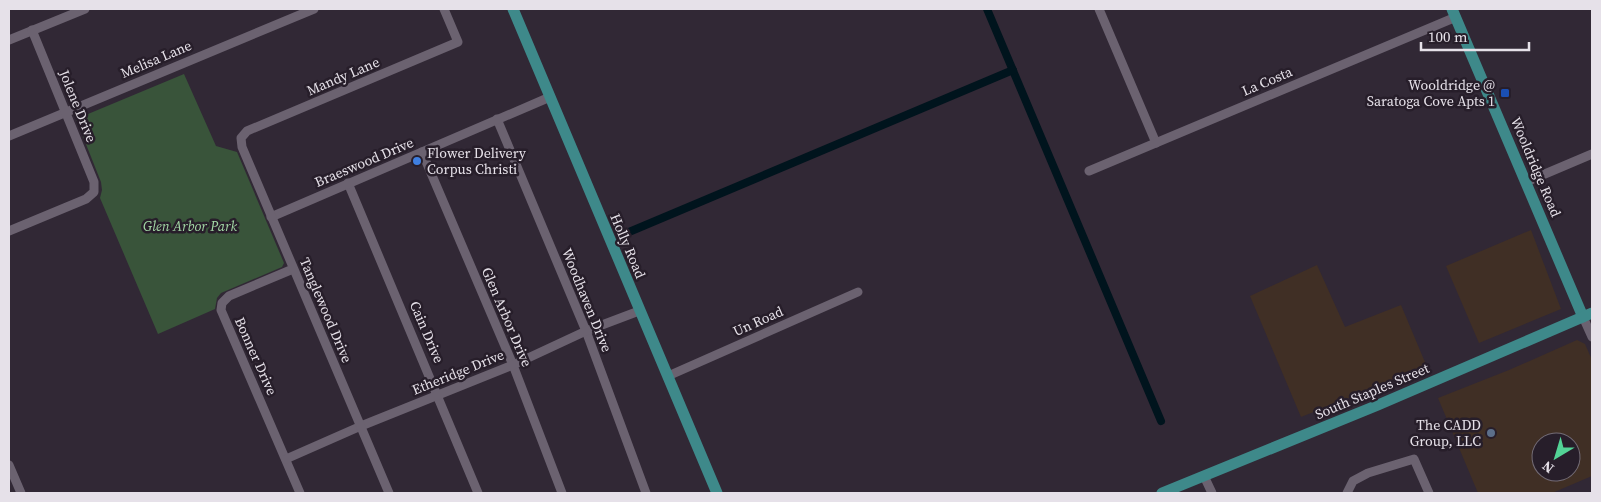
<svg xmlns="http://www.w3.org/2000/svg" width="1601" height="502" font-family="'Source Serif 4',serif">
<rect width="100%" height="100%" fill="#312835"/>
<g fill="#402f25" fill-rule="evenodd">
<path d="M1531,230L1561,309L1479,343L1446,266Z"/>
<path d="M1317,265L1345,327L1401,305L1427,367L1301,417L1250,296Z"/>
<path d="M1577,340L1585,344L1592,360V476L1552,493H1478L1438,398L1509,370ZM1541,442H1571V472H1541Z"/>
</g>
<path fill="#39543a" d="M184,74L216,146L237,152L284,263L282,267L221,293L217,298L215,309L158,334L100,198L102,190L101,182L76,119Z"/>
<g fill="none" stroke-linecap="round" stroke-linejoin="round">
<g stroke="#00141d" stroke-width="8">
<path d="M987,9L1161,421"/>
<path d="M629,232L1013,70"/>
</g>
<g stroke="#6b6270" stroke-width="9">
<path d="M1099,9L1156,143"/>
<path d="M9,40L85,9"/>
<path d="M497,119L586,331L646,493"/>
<path d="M9,136L314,9"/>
<path d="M422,152L513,365L562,493"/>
<path d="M1089,171L1456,17"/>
<path d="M1526,182L1592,154"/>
<path d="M348,183L478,493"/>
<path d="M271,217L550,97"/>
<path d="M9,231L86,199L94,192V182L32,30"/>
<path d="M293,269L229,296L222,303L221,310L300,493"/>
<path d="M1583,317L1592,337"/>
<path d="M668,376L858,292"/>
<path d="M286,459L361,426L513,365L586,331L639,311"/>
<path d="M9,465L21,493"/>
<path d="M1204,476L1212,493"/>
<path d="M389,493L242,147L241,138L247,131L458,42L444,9"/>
<path d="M1347,493L1353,481L1368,473L1414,459L1429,493"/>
</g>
<g stroke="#3e898a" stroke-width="11">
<path d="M513,9L717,493"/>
<path d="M1452,9L1583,317"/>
<path d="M1162,493L1378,405L1592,313"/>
</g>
</g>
<rect fill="#1a4fb4" stroke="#271e2a" stroke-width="2" x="1500" y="88" width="10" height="10" rx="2.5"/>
<circle fill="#3f7fe0" stroke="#271e2a" stroke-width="2" cx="417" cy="161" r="5"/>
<circle fill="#5c6f8a" stroke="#271e2a" stroke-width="2" cx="1491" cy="433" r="5"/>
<g text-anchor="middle" stroke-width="5" stroke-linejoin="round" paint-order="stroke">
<g font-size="14" fill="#e6e1e9" stroke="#271e2a">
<text transform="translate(156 59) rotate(-23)" y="5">Melisa Lane</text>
<text transform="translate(343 76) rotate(-23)" y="5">Mandy Lane</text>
<text transform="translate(1267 81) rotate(-23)" y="5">La Costa</text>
<text transform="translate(78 106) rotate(68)" y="5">Jolene Drive</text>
<text transform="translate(364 162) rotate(-23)" y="5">Braeswood Drive</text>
<text transform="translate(1536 167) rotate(67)" y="5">Wooldridge Road</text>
<text transform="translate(628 246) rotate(67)" y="5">Holly Road</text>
<text transform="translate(587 300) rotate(68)" y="5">Woodhaven Drive</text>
<text transform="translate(326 310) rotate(67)" y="5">Tanglewood Drive</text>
<text transform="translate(507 317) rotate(67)" y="5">Glen Arbor Drive</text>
<text transform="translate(758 321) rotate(-24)" y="5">Un Road</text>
<text transform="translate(427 332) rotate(67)" y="5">Cain Drive</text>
<text transform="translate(256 356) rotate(66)" y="5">Bonner Drive</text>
<text transform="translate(458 372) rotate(-22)" y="5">Etheridge Drive</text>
<text transform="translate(1372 391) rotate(-23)" y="5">South Staples Street</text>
</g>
<g font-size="14" fill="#e6e1e9" stroke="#271e2a" text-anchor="end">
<text x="1495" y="90">Wooldridge @<tspan x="1495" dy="16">Saratoga Cove Apts 1</tspan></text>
<text x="427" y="158" text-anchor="start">Flower Delivery<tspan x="427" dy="16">Corpus Christi</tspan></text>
<text x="1481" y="430">The CADD<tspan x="1481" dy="16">Group, LLC</tspan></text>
</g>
<g font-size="14" font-style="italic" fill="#a3d8a5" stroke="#271e2a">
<text x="190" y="231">Glen Arbor Park</text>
</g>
</g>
<rect width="1601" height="502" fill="none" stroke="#e6e1e9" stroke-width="20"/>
<g transform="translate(1556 457) rotate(218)"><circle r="24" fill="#271e2a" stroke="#736c76"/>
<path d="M0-4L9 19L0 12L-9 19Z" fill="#53d396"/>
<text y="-8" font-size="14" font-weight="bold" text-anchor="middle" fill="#e6e1e9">N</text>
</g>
<path d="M1421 42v8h108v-8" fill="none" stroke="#e6e1e9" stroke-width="2.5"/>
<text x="1428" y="42" font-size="15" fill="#e6e1e9" stroke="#271e2a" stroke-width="4" paint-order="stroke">100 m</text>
</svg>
